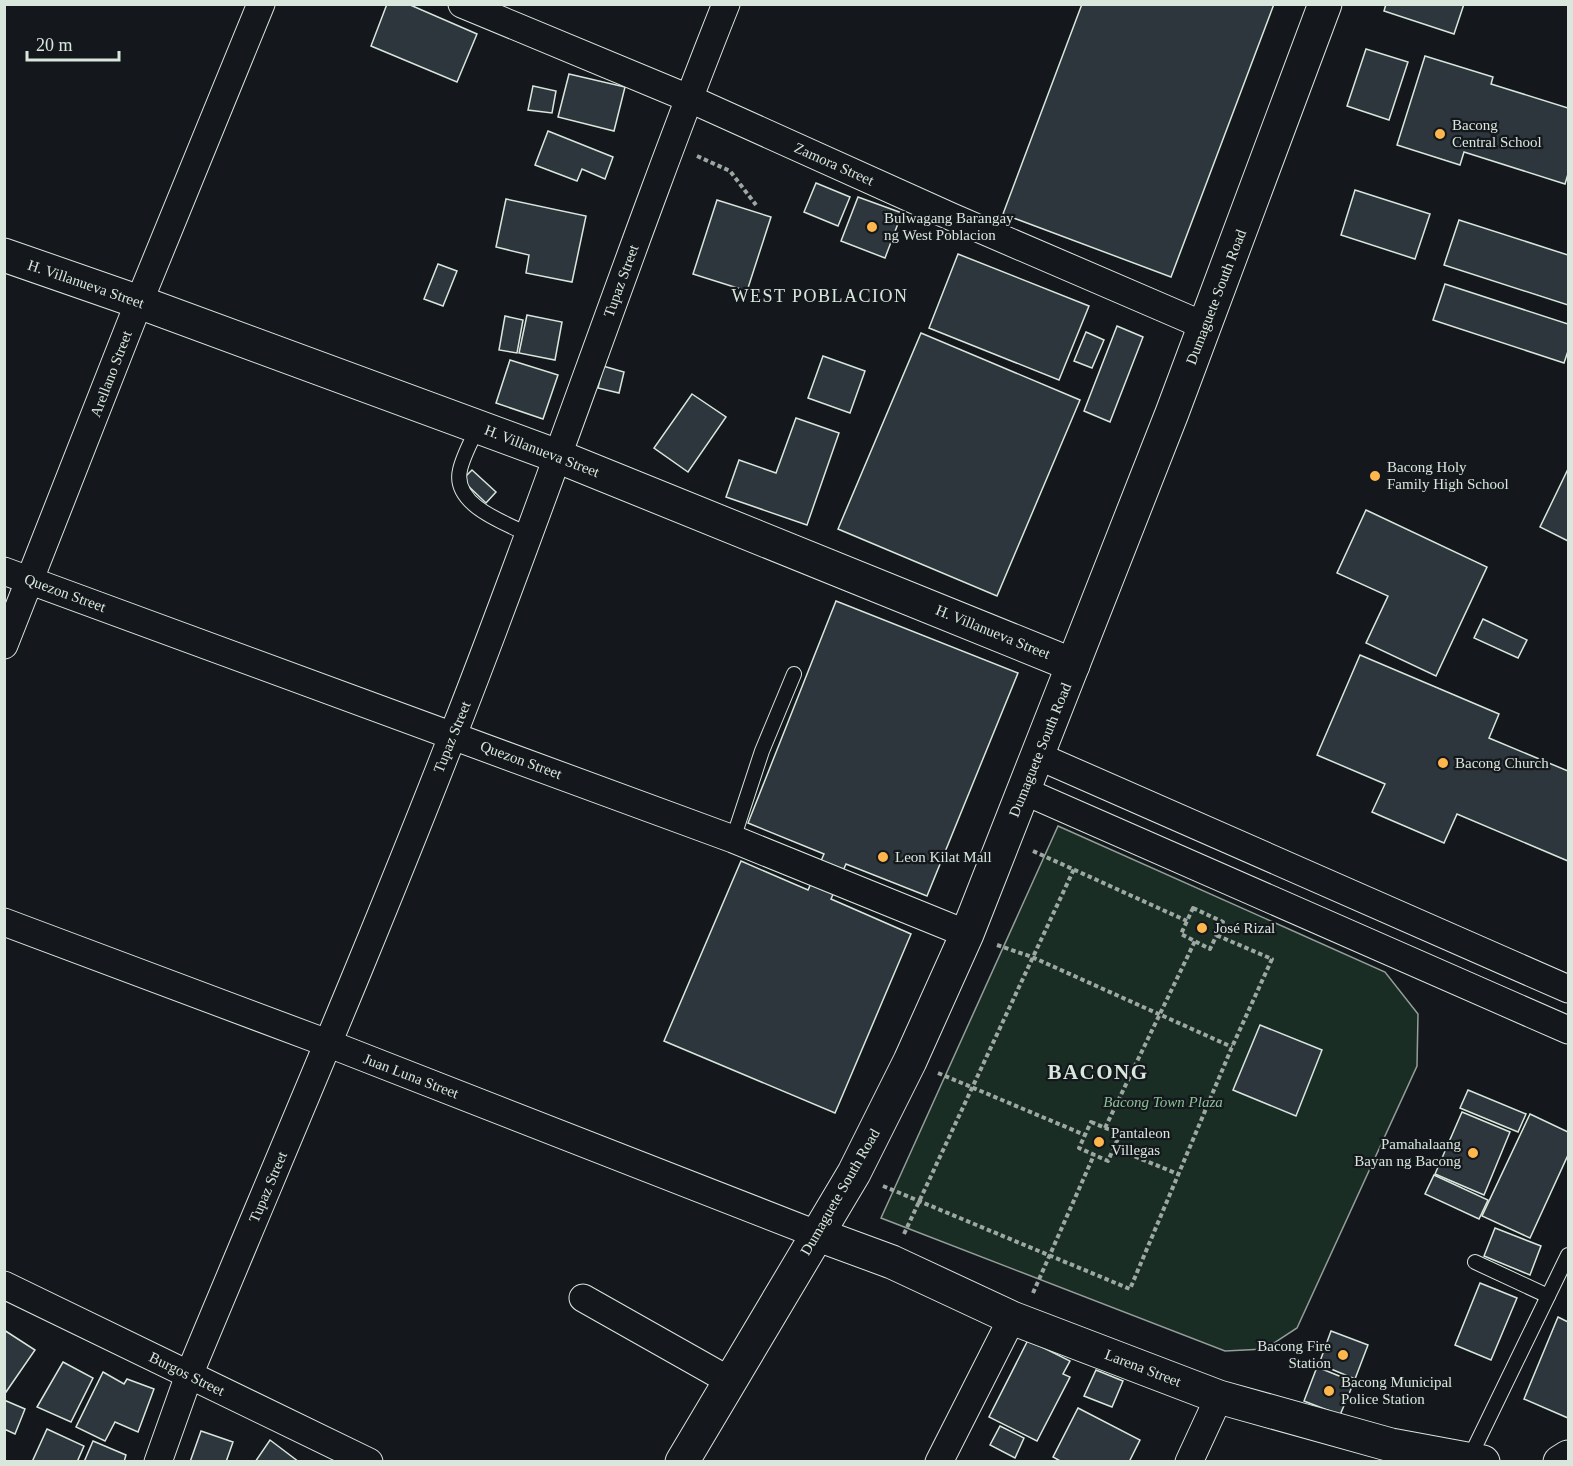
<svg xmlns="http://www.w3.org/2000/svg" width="1573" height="1466" font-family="Georgia,serif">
<rect width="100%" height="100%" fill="#14181c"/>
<path fill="#1a2d24" stroke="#939e99" stroke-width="1.5" d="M1058,826L1385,972L1418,1014L1417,1066L1297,1328L1265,1349L1225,1351L881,1218Z"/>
<g fill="#2c363c" stroke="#d8e6dc" stroke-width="1.5">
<path d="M387,4H408L477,34L457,82L371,46Z"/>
<path d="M1082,4H1274L1171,277L1003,214Z"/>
<path d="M1386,4H1464L1454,34L1384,11Z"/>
<path d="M1366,49L1408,62L1389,120L1347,106Z"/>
<path d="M1425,56L1493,77L1491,84L1568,108V174L1565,184L1464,152L1460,165L1397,145Z"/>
<path d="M569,74L625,87L614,131L558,117Z"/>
<path d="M533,86L556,91L552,113L528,110Z"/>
<path d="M548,131L613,157L605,179L582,169L577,181L535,165Z"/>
<path d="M816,183L850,197L838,226L804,212Z"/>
<path d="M1355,190L1430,214L1415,259L1341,235Z"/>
<path d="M858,197L902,213L885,258L841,241Z"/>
<path d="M506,199L586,216L572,282L526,273L529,255L496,247Z"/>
<path d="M717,200L771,217L747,291L693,274Z"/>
<path d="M1459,220L1568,255V305L1444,265Z"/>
<path d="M958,254L1089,306L1059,380L929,328Z"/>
<path d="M438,264L457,271L443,306L424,299Z"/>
<path d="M1445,284L1568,324V351L1564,363L1433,320Z"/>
<path d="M527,315L562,322L555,360L519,353Z"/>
<path d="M505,316L523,320L517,353L499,350Z"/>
<path d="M1117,326L1143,337L1110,422L1084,411Z"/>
<path d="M1086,332L1104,340L1092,368L1074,361Z"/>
<path d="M921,333L1080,400L997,596L838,529Z"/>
<path d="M823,356L865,371L850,413L808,398Z"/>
<path d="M510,360L558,375L543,419L496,403Z"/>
<path d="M603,366L624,372L619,393L598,388Z"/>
<path d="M692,394L726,417L688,472L654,448Z"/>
<path d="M796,418L839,433L807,525L726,497L739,460L776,473Z"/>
<path d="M1568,469V541L1540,527Z"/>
<path d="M472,470L496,492L486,503L462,480Z"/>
<path d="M1366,510L1487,567L1436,676L1366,643L1388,596L1337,573Z"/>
<path d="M836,601L1018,673L927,896L846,864L831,899L911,934L835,1113L664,1041L741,861L808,890L824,854L748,823Z"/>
<path d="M1483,619L1527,640L1518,658L1474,638Z"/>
<path d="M1360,655L1499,714L1489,738L1568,771V861L1457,814L1444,843L1372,812L1385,784L1317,755Z"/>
<path d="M1260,1025L1322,1050L1296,1116L1233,1090Z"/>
<path d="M1468,1090L1526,1114L1518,1132L1460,1108Z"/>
<path d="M1462,1112L1510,1132L1484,1195L1435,1174Z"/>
<path d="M1530,1114L1568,1132V1155L1530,1238L1482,1216Z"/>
<path d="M1434,1175L1488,1200L1479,1219L1425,1194Z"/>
<path d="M1495,1228L1541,1246L1530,1275L1484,1256Z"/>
<path d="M1480,1283L1517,1298L1491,1360L1455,1345Z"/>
<path d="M1558,1317L1568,1322V1418L1524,1399Z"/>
<path d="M4,1330L35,1350L6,1392L4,1390Z"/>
<path d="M1331,1331L1368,1345L1355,1379L1319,1364Z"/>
<path d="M1028,1340L1070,1361L1063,1374L1070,1377L1037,1441L989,1417Z"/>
<path d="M63,1362L93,1378L71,1422L37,1407Z"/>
<path d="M1317,1367L1354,1382L1340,1415L1304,1401Z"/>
<path d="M1096,1370L1123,1381L1112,1407L1084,1396Z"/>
<path d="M103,1372L124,1384L127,1379L154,1389L138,1432L115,1422L105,1441L76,1427Z"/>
<path d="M4,1400L25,1409L15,1434L4,1429Z"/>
<path d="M1078,1408L1140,1440L1129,1462H1062L1053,1457Z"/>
<path d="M1000,1426L1024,1438L1015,1458L990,1445Z"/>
<path d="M47,1429L84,1446L77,1462H32Z"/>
<path d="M201,1431L233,1442L226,1462H190Z"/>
<path d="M270,1440L299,1462H255Z"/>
<path d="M93,1441L126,1455L124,1462H84Z"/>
</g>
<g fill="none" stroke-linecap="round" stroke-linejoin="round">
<defs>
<g id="service">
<path d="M478,427C472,440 463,456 460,470C452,505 505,523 530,535"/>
<path d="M733,839L762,751L794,674"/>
<path d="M1475,1262L1548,1296"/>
<path d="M1469,1459L1568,1255"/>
</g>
<g id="minor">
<path d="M462,4L688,98L952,217L1205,326"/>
<path d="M4,571L733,839L967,934"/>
<path d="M4,645L139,302L261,4"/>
<path d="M1038,756L1568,989"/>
<path d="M1024,791L1568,1030"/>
<path d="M4,922L327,1043L816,1234"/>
<path d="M4,1285L369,1462"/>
<path d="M583,1298L730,1381"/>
<path d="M158,1462L189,1375C278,1161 370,948 454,732C549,491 630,245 726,4"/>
<path d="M939,1462L1012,1318"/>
<path d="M1189,1462L1219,1397"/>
</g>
<g id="tertiary">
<path d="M4,255L139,302L557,456L1073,665"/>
<path d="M816,1234L892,1262L1012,1318L1219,1397L1391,1445L1483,1462"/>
<path d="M1560,1462L1568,1457"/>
</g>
<path id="primary" d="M682,1462L854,1173L910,1061L967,934L1172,413L1325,4"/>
</defs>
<use href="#service" stroke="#d8e6dc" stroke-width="16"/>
<use href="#minor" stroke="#d8e6dc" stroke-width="29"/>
<use href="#tertiary" stroke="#d8e6dc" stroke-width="35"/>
<use href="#primary" stroke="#d8e6dc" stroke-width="35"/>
<g stroke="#9da8a2" stroke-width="4" stroke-dasharray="4.5 3" stroke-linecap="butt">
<path d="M697,156L730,171L756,205"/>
<path d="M1033,851L1187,921"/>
<path d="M1193,908L1223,922L1210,949L1181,934Z"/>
<path d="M997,945L1032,957L1232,1047"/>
<path d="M938,1073L1085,1135"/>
<path d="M1091,1122L1120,1134L1108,1161L1079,1148Z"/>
<path d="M1105,1128L1195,941"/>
<path d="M1114,1148L1178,1174"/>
<path d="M883,1186L1130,1289L1232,1047L1272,959L1216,935"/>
<path d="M904,1234L1074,869"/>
<path d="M1033,1293L1094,1155"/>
</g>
<use href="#service" stroke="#14181c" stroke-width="14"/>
<use href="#minor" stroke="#14181c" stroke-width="27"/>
<use href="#tertiary" stroke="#14181c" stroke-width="33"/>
<use href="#primary" stroke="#14181c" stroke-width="33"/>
</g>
<g fill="#ffb74d" stroke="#14181c" stroke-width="2">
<circle cx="1440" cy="134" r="6"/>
<circle cx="872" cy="227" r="6"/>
<circle cx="1375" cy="476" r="6"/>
<circle cx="1443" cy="763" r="6"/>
<circle cx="883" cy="857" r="6"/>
<circle cx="1202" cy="928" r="6"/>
<circle cx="1099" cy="1142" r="6"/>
<circle cx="1473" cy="1153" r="6"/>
<circle cx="1343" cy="1355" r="6"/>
<circle cx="1329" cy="1391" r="6"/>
</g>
<g text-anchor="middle" stroke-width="4.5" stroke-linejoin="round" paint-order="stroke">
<g font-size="15" fill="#d8e6dc" stroke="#14181c" text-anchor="start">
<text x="1452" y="130">Bacong<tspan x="1452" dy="17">Central School</tspan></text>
<text x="884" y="223">Bulwagang Barangay<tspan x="884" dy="17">ng West Poblacion</tspan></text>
<text x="1387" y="472">Bacong Holy<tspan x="1387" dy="17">Family High School</tspan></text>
<text x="1455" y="768">Bacong Church</text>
<text x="895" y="862">Leon Kilat Mall</text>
<text x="1214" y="933">José Rizal</text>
<text x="1111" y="1138">Pantaleon<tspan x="1111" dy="17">Villegas</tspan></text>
<text x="1461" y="1149" text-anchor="end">Pamahalaang<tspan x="1461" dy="17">Bayan ng Bacong</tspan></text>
<text x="1331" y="1351" text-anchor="end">Bacong Fire<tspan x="1331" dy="17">Station</tspan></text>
<text x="1341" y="1387">Bacong Municipal<tspan x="1341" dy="17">Police Station</tspan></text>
</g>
<g font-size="15" fill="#d8e6dc" stroke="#14181c">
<text transform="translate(834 164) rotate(24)" y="5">Zamora Street</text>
<text transform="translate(621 281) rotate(-70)" y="5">Tupaz Street</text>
<text transform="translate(86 284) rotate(19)" y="5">H. Villanueva Street</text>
<text transform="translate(1216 297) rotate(-69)" y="5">Dumaguete South Road</text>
<text transform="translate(111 374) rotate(-69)" y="5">Arellano Street</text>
<text transform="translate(542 451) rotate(21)" y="5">H. Villanueva Street</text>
<text transform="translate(65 593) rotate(20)" y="5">Quezon Street</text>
<text transform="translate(993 632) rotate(22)" y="5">H. Villanueva Street</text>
<text transform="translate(452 737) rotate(-68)" y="5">Tupaz Street</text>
<text transform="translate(1040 750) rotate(-68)" y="5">Dumaguete South Road</text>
<text transform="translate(521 760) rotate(20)" y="5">Quezon Street</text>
<text transform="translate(411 1076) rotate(21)" y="5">Juan Luna Street</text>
<text transform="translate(268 1187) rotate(-67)" y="5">Tupaz Street</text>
<text transform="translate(840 1192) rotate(-60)" y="5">Dumaguete South Road</text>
<text transform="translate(1143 1368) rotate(21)" y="5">Larena Street</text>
<text transform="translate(187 1374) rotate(26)" y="5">Burgos Street</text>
</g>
<g font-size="15" font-style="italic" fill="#8ac095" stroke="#14181c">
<text x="1163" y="1107">Bacong Town Plaza</text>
</g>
<g font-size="18" letter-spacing="1.5" fill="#d8e6dc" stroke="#14181c">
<text x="820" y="302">WEST POBLACION</text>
</g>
<g font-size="21" font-weight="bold" letter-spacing="1.5" fill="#d8e6dc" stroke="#14181c">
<text x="1098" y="1079">BACONG</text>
</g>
</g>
<rect width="1573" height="1466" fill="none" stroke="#d8e6dc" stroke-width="12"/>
<path d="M27 51v9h92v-9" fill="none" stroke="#d8e6dc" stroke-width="3"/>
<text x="36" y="51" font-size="18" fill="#d8e6dc" stroke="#14181c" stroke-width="4.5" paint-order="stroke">20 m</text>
</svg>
